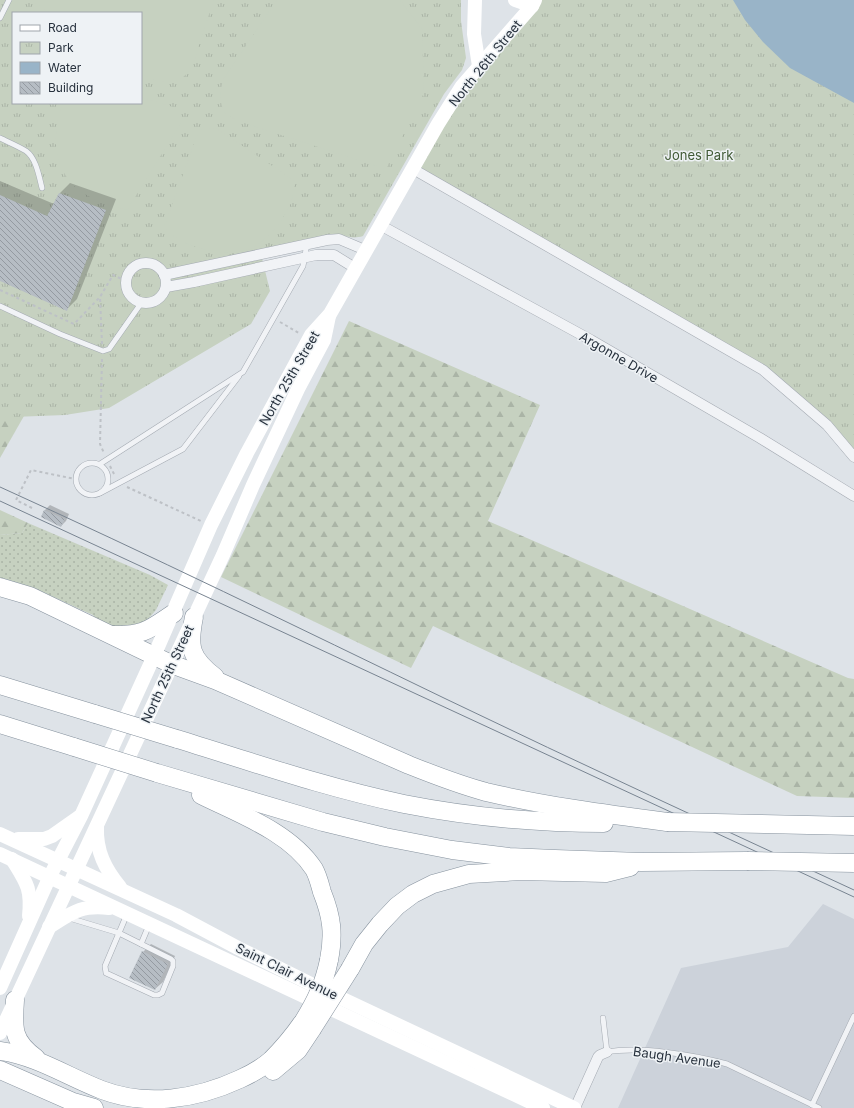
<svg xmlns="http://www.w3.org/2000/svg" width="854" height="1108" font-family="Inter,sans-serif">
<defs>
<pattern id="grass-dots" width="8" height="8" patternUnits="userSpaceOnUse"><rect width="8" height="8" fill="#c6d1c0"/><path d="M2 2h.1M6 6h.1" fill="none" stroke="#aab4a6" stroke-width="1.8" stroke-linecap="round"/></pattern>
<pattern id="forest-firs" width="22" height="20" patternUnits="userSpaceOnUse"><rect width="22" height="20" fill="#c6d1c0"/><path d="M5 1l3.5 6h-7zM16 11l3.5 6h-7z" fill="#aab4a6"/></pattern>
<pattern id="park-tufts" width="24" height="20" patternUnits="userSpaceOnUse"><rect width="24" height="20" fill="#c6d1c0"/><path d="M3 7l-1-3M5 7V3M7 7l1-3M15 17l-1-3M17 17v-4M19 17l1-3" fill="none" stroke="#aab4a6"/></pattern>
<pattern id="building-back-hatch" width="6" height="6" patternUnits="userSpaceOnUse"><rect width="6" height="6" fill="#b6bdc4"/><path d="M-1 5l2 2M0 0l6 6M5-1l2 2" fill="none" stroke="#949aa1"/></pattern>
</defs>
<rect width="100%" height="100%" fill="#dee3e8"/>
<path fill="#ccd2da" d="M823,904L854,919V1108H618L681,968L788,947Z"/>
<path fill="url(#grass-dots)" d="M28,523L150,575L168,585L156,610L142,626L115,629L98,622L93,615C63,602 33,585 0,578V535L22,533Z"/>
<g fill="url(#forest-firs)">
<path d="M349,321L540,405L488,521L848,678L854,679V798L797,796L433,626L411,668L221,577Z"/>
<path d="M0,387L32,402L0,458Z"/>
<path d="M0,510L28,523L22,533L0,535Z"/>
</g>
<g fill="url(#park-tufts)" fill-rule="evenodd">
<path d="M0,0H461V21L466,58L462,70L444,94L363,236C351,240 342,234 330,234L260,250L270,291L251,324L109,408L65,415L13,417L0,411ZM13,13H141V103H13Z"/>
<path d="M535,0H854V457L763,370L413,169L479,66Z"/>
</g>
<g fill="#c6d1c0">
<path d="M30,0H214C209,14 205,27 200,41C198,49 196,57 193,64C182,88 159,85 141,73V13H50Z"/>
<path d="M277,0H400L422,29L424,93L386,169L238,121C235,119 230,117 227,115C218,106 220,88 224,78Z"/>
<path d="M141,97L176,108L180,114L181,123L127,210C115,207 103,204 92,198C54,180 49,139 63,103H141Z"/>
<path d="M206,128L217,129L295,181C294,187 294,193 292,199C286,218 269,239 252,248C231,258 196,250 178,239C173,236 168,231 164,227L198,133L201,130Z"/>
</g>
<path fill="#99b4c8" d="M733,0H854V103L790,68L763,42L745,20Z"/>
<g fill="#0003">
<path d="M0,181L54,204L60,193L70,183L116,199L77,299L67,309L0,280Z"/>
<path d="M50,505L69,514L66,521L61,526L42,517L45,510Z"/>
<path d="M151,944L175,956L163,982L155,989L143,952Z"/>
</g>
<g fill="url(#building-back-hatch)">
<path d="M59,193L106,210L67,311L0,281V195L47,216Z"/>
<path d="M44,510L65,519L61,527L41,517Z"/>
<path d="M142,951L168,964L155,990L129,978Z"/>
</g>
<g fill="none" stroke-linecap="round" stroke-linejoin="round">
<defs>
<g id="lane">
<path d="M0,18L9,0"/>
<path d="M0,138C8,142 18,146 26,151C36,158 39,176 42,188"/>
<path d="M0,306L60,334L103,351L109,349L142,302"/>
<circle cx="92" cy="479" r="16"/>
<path d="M100,464L243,372L303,266L307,244"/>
<path d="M100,493L183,449L239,376"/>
<path d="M69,918L119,933L171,959L173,961V966L162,993L158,995H154L106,973L105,966L127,914"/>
<path d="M141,944L149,925"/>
<path d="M603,1018L607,1052C639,1046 695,1055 727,1064L819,1108"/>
<path d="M812,1105L854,1016"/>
</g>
<g id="street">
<path d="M413,169L763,370L827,425L854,457"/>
<path d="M380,225L591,340L760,438L854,496"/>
<circle cx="146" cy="283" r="20"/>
<path d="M164,275L327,240L339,239L365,250"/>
<path d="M166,287L194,282L316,255H334L355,268"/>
<path d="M575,1108L598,1057L600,1055L607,1052"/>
</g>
<g id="highway">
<path d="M0,587L30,596L171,664L215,680L409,765C434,775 460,785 486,792C546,806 606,814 667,822"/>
<path d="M194,617C188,647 190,658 215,677"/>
<path d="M113,635C144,636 150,629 174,613"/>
<path d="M0,685L95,714"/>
<path d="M0,724L74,747"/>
<path d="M177,739C252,762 327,788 404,804C470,817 537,823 604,823"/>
<path d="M157,773L323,822L385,837L452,850L509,857L555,859L641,862L747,861"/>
<path d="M201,795C239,814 290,832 314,869C318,876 320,885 322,892C332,917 334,934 329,960"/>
<path d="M350,969L364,944L380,924L397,906L413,894L433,884L469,874L521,871L606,873L630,867"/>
<path d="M15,1000C13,1028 12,1041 36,1058"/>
<path d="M0,1051C37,1056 68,1077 102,1090C147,1107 197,1099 240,1079C251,1074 262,1068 271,1060C282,1049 293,1036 302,1023"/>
<path d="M0,1070L73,1102L94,1108"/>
<path d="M273,1071L298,1050L312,1029"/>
</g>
</defs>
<use href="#lane" stroke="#a4aab2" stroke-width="6"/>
<use href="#street" stroke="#a4aab2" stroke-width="11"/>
<use href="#highway" stroke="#86929e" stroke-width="19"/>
<g stroke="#bdc1c6" stroke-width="2" stroke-dasharray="3 3" stroke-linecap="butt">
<path d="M0,290L74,324L100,297"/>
<path d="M280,322L299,333"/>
<path d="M102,344L100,297L113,275L126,281"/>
<path d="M102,359L100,444L104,453"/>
<path d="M110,466L115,476"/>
<path d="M127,487L201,521"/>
<path d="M32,508L16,500L31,470L75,479"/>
</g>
<use href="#lane" stroke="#f1f3f6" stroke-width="5"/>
<use href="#street" stroke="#f1f3f6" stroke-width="10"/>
<g stroke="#fff" stroke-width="14">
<path d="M475,0L474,34L479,66"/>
<path d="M515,0L532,6"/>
<path d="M97,827C96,851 105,869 120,887"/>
<path d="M0,834L176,915L238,948L313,985L574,1108"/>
<path d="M18,839H44L52,836L79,817"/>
<path d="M0,854L543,1108"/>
<path d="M12,859C26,882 32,888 29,916"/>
<path d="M49,927C73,912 80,905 109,908"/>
<path d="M0,988L50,876L81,816L154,656L211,525L247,453L311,335L330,314L438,124L462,86L532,6L535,0"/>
<path d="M0,1033L223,555L253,485L298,389L324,340L329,316"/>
</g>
<use href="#highway" stroke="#fff" stroke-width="18"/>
<g stroke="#788491" stroke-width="1">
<path d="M0,487C150,555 297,627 446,699C581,764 718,827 854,890"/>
<path d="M0,501L854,897"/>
</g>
<defs>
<g id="highway-bridge">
<path d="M95,714L177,739"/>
<path d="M74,747L157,773"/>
<path d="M667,822L854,826"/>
<path d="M747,861L854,863"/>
<path d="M303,1022C316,1001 324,984 329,960"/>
<path d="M312,1029L350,969"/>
</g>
</defs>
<use href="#highway-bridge" stroke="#86929e" stroke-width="19" stroke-linecap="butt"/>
<use href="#highway-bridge" stroke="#fff" stroke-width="18"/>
</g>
<g text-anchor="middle" stroke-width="3" stroke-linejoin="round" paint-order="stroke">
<g font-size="13" fill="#28323e" stroke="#eef2f5">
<text transform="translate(485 63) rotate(-51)" y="5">North 26th Street</text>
<text transform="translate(619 357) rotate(30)" y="5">Argonne Drive</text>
<text transform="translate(289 378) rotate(-60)" y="5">North 25th Street</text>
<text transform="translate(167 674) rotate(-65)" y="5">North 25th Street</text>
<text transform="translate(287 971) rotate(26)" y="5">Saint Clair Avenue</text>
<text transform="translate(677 1057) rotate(8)" y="5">Baugh Avenue</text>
</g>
<g font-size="13" fill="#405a35" stroke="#eef2f5">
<text x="699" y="160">Jones Park</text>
</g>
</g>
<rect x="12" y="12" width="130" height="92" fill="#eef2f5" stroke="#9fa5ac"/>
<rect x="20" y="25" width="20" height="6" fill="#ffffff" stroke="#9fa5ac"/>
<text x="48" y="32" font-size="12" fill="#28323e">Road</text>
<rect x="20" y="42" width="20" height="12" fill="url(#park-tufts)" stroke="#9fa5ac"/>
<text x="48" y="52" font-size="12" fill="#28323e">Park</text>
<rect x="20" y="62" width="20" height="12" fill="#99b4c8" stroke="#9fa5ac"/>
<text x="48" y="72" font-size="12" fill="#28323e">Water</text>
<rect x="20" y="82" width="20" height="12" fill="url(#building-back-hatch)" stroke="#9fa5ac"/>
<text x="48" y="92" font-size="12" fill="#28323e">Building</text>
</svg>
